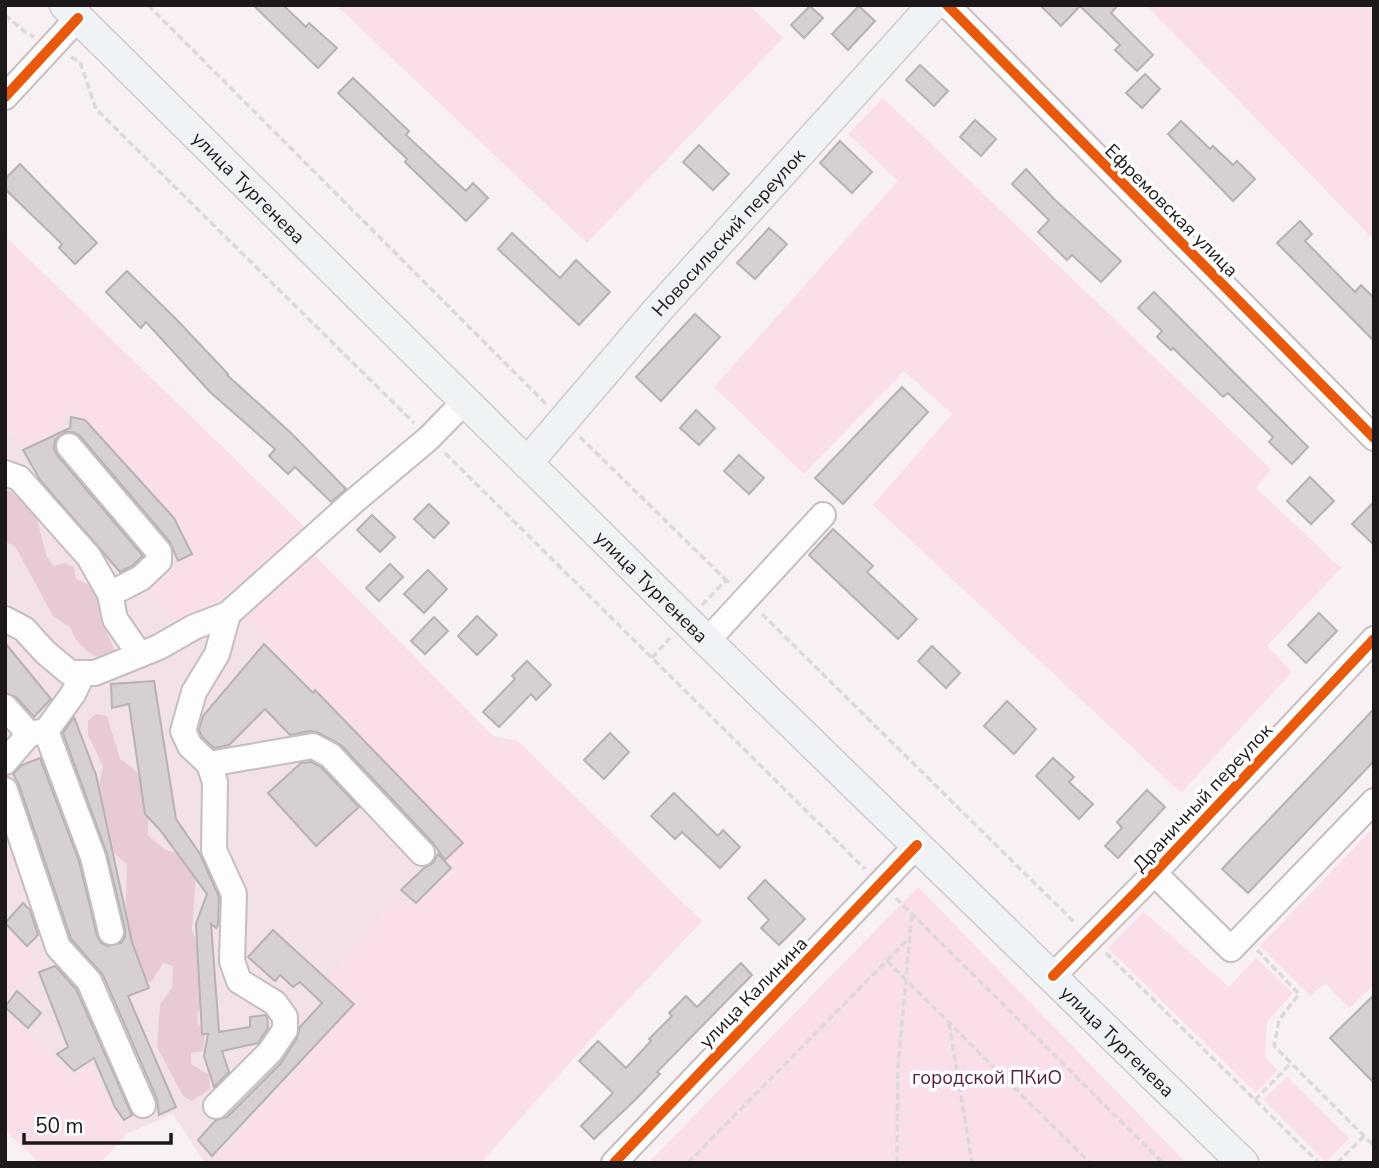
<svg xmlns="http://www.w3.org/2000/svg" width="1379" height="1168" font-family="'Nunito Sans',sans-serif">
<rect width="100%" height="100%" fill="#f8f0f3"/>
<path fill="#f2e2e8" d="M73,410L174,518L194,552L178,624L225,597L463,843L456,869L411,908L395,898L330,978L354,1004L213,1163H205L173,1114L128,1133L111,1109L92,1063L73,1077L5,1010V1000L38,965L5,927V437L14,432L20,447L51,433Z"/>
<g fill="#fadeea">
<path d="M336,5H749L783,38L587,243Z"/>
<path d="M1146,5H1374V240Z"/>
<path d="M883,98L1271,469L1256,488L1341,568L1267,646L1292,672L1181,793L873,505L952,414L904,371L804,474L714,387L898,181L848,134Z"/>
<path d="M5,236L309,531L225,597L178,624L150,591L194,552L174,518L73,411L51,433L20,448L14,432L5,437Z"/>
<path d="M312,553L493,736L518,741L702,921L592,1038L481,1163H213L354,1004L329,979L395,898L411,908L456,870L445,860L463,843L245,618Z"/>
<path d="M1374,827V985L1349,1008L1325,983L1310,996L1260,946Z"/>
<path d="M918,887L1186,1163H648Z"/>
<path d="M1144,912L1229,987L1256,958L1293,993L1267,1022L1265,1057L1277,1070L1256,1093L1108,948Z"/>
<path d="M5,927L38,965L5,1000Z"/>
<path d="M5,1010L73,1077L92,1062L111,1109L128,1133L100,1163H39L5,1130Z"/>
<path d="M1287,1077L1349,1138L1326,1162L1263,1099Z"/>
</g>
<g fill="#e8cad6">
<path d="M5,491H11L35,512L47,557L54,566L64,563L74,567L76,579L96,588L102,621L115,651L110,662C94,658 75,645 71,628L53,616L15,546L5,542Z"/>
<path d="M96,714L107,716L120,759C154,780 148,798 148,835L164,849L186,856L196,875L192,930L211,980L198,1012L197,1023L206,1030L203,1051L191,1053V1064L209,1075L210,1089L192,1101L183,1096L157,1047L160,1005L172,988L173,966L163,963L151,982L141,980L125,941L127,865L103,842L97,797L103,766L88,735V721Z"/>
</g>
<g fill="#d6d0d3" stroke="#b7b1b3" stroke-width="2">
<path d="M253,5H283L306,27L309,23L337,48L318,68Z"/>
<path d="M1040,5H1118L1111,13L1153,55L1137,71L1115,50L1120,45L1080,6L1061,26Z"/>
<path d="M810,6L823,18L804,38L791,25Z"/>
<path d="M859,6L875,21L848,50L832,34Z"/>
<path d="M920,65L948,91L934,106L906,80Z"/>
<path d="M1145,74L1160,89L1142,108L1126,93Z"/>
<path d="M353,78L409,131L406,135L466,191L473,183L488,198L466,221L405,162L407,159L338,93Z"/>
<path d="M975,120L996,139L981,156L960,137Z"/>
<path d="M1181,121L1210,149L1213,146L1233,165L1237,161L1255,179L1233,201L1168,134Z"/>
<path d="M840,141L872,172L852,193L820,163Z"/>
<path d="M699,145L729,174L713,190L683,162Z"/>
<path d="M20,164L97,243L75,264L59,248L62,244L5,189V179Z"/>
<path d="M1026,169L1053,198L1121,261L1101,282L1072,255L1067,260L1038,232L1049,220L1012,184Z"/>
<path d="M1300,221L1312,234L1305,241L1355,292L1361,285L1374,298V341L1277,243Z"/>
<path d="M769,228L787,244L755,279L737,263Z"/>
<path d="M512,233L560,278L576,260L610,292L579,325L498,249Z"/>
<path d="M127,271L176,319L228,374L227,375L291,433L346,489L331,502L295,467L288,474L269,456L275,449L210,392L146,322L141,328L106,292Z"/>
<path d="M1154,292L1308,447L1292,464L1269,442L1273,437L1228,393L1223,397L1173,348L1171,350L1157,337L1162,331L1138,308Z"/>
<path d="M695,314L720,337L661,401L636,377Z"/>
<path d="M902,387L928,412L843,504L815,478Z"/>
<path d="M696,410L715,428L699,445L680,428Z"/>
<path d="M71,417L85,420L174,518L192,554L178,561L170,542L80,436L73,432H66L55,440L54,448L57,455L143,556L132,566L120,572L40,480L23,450L70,428Z"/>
<path d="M739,455L764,478L749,494L724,471Z"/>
<path d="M1310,477L1334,501L1311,524L1287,501Z"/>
<path d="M1374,502V545L1352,524Z"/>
<path d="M429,504L449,523L434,538L414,519Z"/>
<path d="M372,515L395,537L380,552L357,530Z"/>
<path d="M833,529L873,566L867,572L917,619L898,639L809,555Z"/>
<path d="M390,564L403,577L379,601L366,588Z"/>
<path d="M428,570L447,589L424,613L404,594Z"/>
<path d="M1319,613L1337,631L1306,663L1288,645Z"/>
<path d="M477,616L497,635L477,655L458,636Z"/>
<path d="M434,617L448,631L425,654L411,641Z"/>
<path d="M5,643L51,699L34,717L16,697L5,693Z"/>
<path d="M264,644L313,693L315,690L463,843L445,860L433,843L341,745L319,733L310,731L290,735L265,709L229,745L214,748L202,737L199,730L203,716Z"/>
<path d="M932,646L960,673L946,688L918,661Z"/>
<path d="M527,661L551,685L536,700L531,694L499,727L483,712L515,679L512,676Z"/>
<path d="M154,681L176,819L200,854L219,897L218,925L216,928L211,924L219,1032L250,1027V1017L265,1015L267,1017L268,1028L258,1043L222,1051L229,1072L214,1087L204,1056L208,1034H202L196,924L207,894L160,830L145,814L129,704L112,708L111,684Z"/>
<path d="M1007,701L1036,729L1014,754L984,726Z"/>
<path d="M1374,709V761L1248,893L1222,869Z"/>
<path d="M74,717L96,775L132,942L149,988L128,996L176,1107L159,1115L157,1099L103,975L71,939L19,785L13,774L22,765L40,758L79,861L97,936L101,943L107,946L121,943L125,937V929L107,854L63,733Z"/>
<path d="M610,733L629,752L604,779L584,760Z"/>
<path d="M1053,758L1074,777L1069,782L1093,804L1079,819L1036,776Z"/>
<path d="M311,762L321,767L359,807L316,846L268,793L301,763Z"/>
<path d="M1147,790L1165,807L1118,858L1105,846L1122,828L1117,822Z"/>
<path d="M674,793L718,836L723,830L740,847L720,868L682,832L675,839L651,816Z"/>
<path d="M438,854L451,868L416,903L401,890L424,868L433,863Z"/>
<path d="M765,880L805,919L779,945L761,928L769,920L748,898Z"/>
<path d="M23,903L30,910L38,935L27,946L5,923Z"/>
<path d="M273,930L354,1004L212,1156L198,1140L216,1120L227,1117L281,1063L297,1038L300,1027L322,1003L300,982L293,987L280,975L275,981L248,957Z"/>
<path d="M741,963L752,975L657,1072L660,1074L637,1098L594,1139L581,1126L613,1093L579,1061L598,1041L626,1068L651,1041L649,1039L672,1016L669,1013L686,996L697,1007Z"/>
<path d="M55,966L76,989L132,1115L124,1120L115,1107L94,1058L74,1071L57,1054L68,1047L39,972Z"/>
<path d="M17,991L41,1013L28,1028L5,1007Z"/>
<path d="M1374,995V1083L1330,1038Z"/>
</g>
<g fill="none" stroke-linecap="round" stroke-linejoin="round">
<defs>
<g id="minor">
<path d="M947,5L1374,438"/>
<path d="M5,97L78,18"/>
<path d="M69,446L159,552V561L141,578L110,594"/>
<path d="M5,473L19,478L89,557L110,594L115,619L140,655"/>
<path d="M5,619L24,629L45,652L70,673H95L159,647L194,627L228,614"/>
<path d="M707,641L823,515"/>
<path d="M83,673L73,694L46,731L93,857L111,932"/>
<path d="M5,707L29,734L46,731"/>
<path d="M5,762L29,734"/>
<path d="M209,764L313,746L330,755L422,853"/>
<path d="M5,790L58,947L89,981L143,1105"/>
<path d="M1154,873L1231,949L1374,801"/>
<path d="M1053,976L1141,887L1374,639"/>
<path d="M216,1106L270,1052L285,1030V1017L275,1003L239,981L232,961L234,894L214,850L215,782L209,764L190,746L183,731L194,692L217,654L228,614L353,502L429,438L466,400"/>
<path d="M614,1163L917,845"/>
</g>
<g id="major">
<path id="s1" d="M65,5L707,641L1243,1163"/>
<path id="s2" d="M527,463L656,312L933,5"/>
</g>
</defs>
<use href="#minor" stroke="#c4bec0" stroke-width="28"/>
<use href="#major" stroke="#cfcbcd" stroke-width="33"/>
<g stroke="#dcd9da" stroke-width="3.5" stroke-dasharray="7 3.5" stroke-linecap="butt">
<path d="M148,5L547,405"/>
<path d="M5,15L24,31L34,37"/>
<path d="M71,57L80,62L96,109L414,423"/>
<path d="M580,437L726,580"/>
<path d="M445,453L865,869"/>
<path d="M702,605L726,580L731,584"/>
<path d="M762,614L1075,923"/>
<path d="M652,658L670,638"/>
<path d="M896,898L1163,1163"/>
<path d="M1257,950L1299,994L1279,1020L1274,1046L1374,1146"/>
<path d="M1106,953L1319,1163"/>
<path d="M887,961L1090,1163"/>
<path d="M949,1023L972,1163"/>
<path d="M1255,1100L1291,1063"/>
<path d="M688,1163L909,938"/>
<path d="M897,1163L898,1066L912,913"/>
<path d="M1337,1163L1364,1136"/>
</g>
<use href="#minor" stroke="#fefdfd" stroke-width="24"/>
<use href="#major" stroke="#f0f3f6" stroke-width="30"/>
<defs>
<g id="cycleway">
<path d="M947,5L1374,438"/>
<path d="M5,97L78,18"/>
<path d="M1053,976L1141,887L1374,639"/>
<path d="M614,1163L917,845"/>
</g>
</defs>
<use href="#cycleway" stroke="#fff" stroke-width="15"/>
<use href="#cycleway" stroke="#e8590c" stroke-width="10"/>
</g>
<g text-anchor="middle" stroke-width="7" stroke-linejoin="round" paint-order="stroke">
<g font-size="19" fill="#1d181a" stroke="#fff">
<text dy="7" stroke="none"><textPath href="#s1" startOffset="259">улица Тургенева</textPath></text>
<text transform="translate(1172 210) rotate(45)" y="7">Ефремовская улица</text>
<text dy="7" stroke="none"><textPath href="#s2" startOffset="306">Новосильский переулок</textPath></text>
<text dy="7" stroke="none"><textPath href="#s1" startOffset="826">улица Тургенева</textPath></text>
<text transform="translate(1202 797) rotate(-47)" y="7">Драничный переулок</text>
<text transform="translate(753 992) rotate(-46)" y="7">улица Калинина</text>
<text dy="7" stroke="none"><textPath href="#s1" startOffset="1477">улица Тургенева</textPath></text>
</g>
<g font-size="19" fill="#571e3b" stroke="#fff">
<text x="987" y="1084">городской ПКиО</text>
</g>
</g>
<rect width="1379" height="1168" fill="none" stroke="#1d181a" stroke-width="14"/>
<path d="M24 1133v10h147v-10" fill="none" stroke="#1d181a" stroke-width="3.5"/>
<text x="35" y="1133" font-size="21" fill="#1d181a" stroke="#ffffff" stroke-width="5" paint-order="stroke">50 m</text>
</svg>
